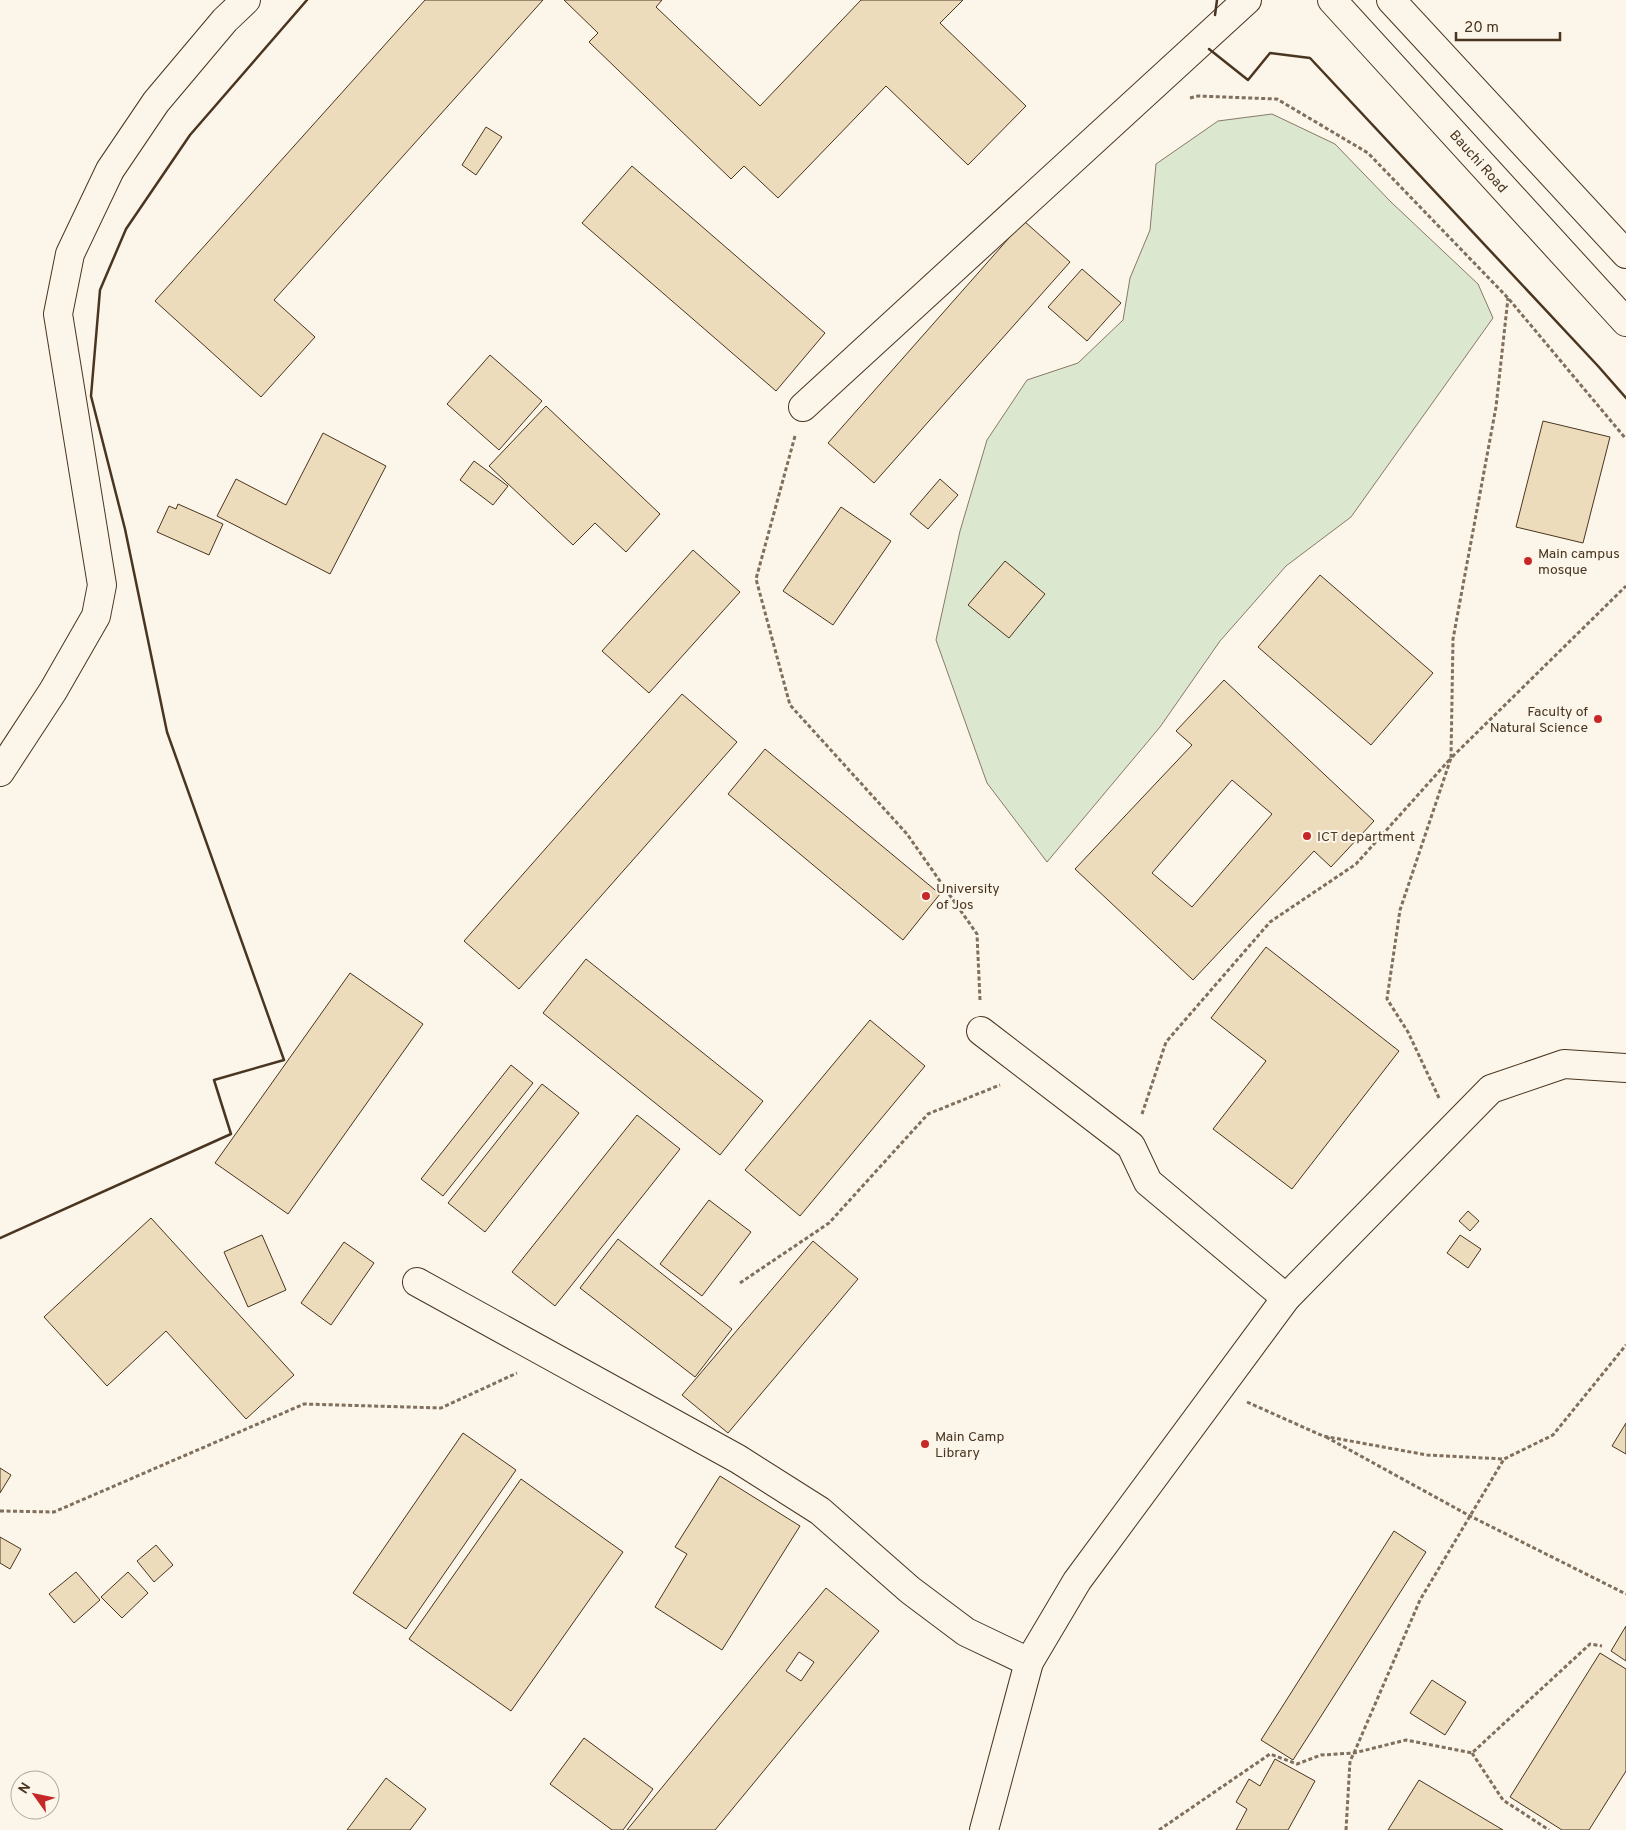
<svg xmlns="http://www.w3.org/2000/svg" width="1626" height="1830" font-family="Overpass,sans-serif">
<rect width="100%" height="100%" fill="#fbf6e9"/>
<path fill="#dce7d0" stroke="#887966" d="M1272,114L1335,144L1391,202L1478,284L1493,318L1351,517L1286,566L1220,641L1160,727L1047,862L987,783L936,640L960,531L987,440L1027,380L1078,363L1123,320L1130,278L1150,230L1156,164L1218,121Z"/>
<g fill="#ecdcbc" stroke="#4a3520" fill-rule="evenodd">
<path d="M425,0H543L274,300L315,337L261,397L155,301Z"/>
<path d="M564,0H662L656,7L760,106L861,0H963L940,23L1026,106L968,165L886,86L778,198L744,166L731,179L589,42L598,33Z"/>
<path d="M486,127L502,137L476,175L462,165Z"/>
<path d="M632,166L825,333L776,391L582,223Z"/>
<path d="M1024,221L1070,262L874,483L828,443Z"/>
<path d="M1082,269L1121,303L1087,341L1048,307Z"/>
<path d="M490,355L542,401L499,450L447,404Z"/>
<path d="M546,406L660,514L626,552L595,523L573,545L489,466Z"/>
<path d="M1543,421L1610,437L1583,543L1516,527Z"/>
<path d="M323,433L386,466L330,574L217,516L236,479L286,505Z"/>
<path d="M474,461L508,486L493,505L460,480Z"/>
<path d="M940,479L958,495L928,529L910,514Z"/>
<path d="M178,504L223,524L209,555L157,532L169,506L176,509Z"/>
<path d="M841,507L891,541L833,625L783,591Z"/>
<path d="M693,550L740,592L649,693L602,651Z"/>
<path d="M1005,561L1045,594L1009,638L968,605Z"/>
<path d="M1320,575L1433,673L1371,745L1258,647Z"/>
<path d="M1224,680L1374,821L1331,867L1314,851L1193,980L1075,869L1192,745L1176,731ZM1232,780L1272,814L1192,907L1152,873Z"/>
<path d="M682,694L737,742L519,989L464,941Z"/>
<path d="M765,749L940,894L903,940L728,794Z"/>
<path d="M1266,947L1399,1051L1292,1189L1213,1129L1266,1061L1211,1018Z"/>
<path d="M586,959L763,1101L720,1155L543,1013Z"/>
<path d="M350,973L423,1024L288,1214L215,1163Z"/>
<path d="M870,1020L925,1066L800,1216L745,1170Z"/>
<path d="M511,1065L533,1083L443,1196L421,1179Z"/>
<path d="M542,1084L579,1113L485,1232L448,1203Z"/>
<path d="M637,1115L680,1149L555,1306L512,1272Z"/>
<path d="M709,1200L751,1232L702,1296L660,1264Z"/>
<path d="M1468,1211L1479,1221L1470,1231L1459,1221Z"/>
<path d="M151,1218L294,1375L246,1419L166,1331L107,1386L44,1317Z"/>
<path d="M262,1235L286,1290L248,1307L224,1252Z"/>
<path d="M1460,1235L1481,1249L1468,1268L1447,1253Z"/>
<path d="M618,1239L732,1329L695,1377L580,1288Z"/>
<path d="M813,1241L858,1279L728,1433L682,1395Z"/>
<path d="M344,1242L374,1263L331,1325L301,1303Z"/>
<path d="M1626,1423V1454L1612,1446Z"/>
<path d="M463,1433L516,1470L406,1629L353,1593Z"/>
<path d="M0,1468L11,1475L0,1493Z"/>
<path d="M720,1476L800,1526L722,1650L655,1607L687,1554L675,1547Z"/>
<path d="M521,1479L623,1552L511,1711L409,1639Z"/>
<path d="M1394,1531L1426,1552L1293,1760L1261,1740Z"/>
<path d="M0,1537L21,1549L10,1569L0,1563Z"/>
<path d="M156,1545L173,1565L154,1582L137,1561Z"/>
<path d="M76,1572L100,1600L74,1623L49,1594Z"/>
<path d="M128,1572L148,1593L122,1618L101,1597Z"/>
<path d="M826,1588L879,1631L715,1830H627ZM799,1652L814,1662L801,1681L786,1671Z"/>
<path d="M1626,1626V1661L1611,1651Z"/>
<path d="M1600,1653L1626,1669V1771L1589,1830H1562L1510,1797Z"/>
<path d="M1432,1680L1466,1702L1445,1735L1410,1713Z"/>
<path d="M584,1738L653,1789L623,1830H612L550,1784Z"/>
<path d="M1275,1759L1315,1781L1288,1830H1236L1247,1809L1236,1802L1249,1779L1260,1786Z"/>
<path d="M386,1778L426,1809L410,1830H347Z"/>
<path d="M1419,1780L1503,1830H1388Z"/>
</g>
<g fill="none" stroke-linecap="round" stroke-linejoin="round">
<defs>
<g id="minor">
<path d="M803,407L1247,0"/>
<path d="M0,772L53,691L96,616L102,585L58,314L70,254L110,170L156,102L225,20L246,0"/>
<path d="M981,1031L1131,1146L1148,1182L1286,1298"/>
<path d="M417,1282L738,1459L820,1511L910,1590L966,1632L1029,1662"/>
<path d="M984,1830L1029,1662L1077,1581L1286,1298L1491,1089L1564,1064L1626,1068"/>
</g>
<g id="highway">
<path d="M1332,0L1626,322"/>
<path d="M1391,0L1626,254"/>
</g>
</defs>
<use href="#minor" stroke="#4a3520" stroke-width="30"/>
<use href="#highway" stroke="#4a3520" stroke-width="30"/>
<g stroke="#7f6f5c" stroke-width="3" stroke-dasharray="4 2.5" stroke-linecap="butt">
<path d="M1190,98L1198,96L1277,99L1368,153L1508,298L1626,439"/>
<path d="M795,436L756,579L790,705L907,834L977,934L980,1000"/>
<path d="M1439,1098L1408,1032L1387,999L1400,910L1451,758L1626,586"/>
<path d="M1142,1114L1166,1042L1270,922L1356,864L1451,758L1453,639L1496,407L1508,298"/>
<path d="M740,1283L829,1223L928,1114L1000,1085"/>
<path d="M1247,1402L1323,1436L1427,1455L1504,1459L1553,1435L1626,1345"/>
<path d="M1326,1437L1470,1516L1626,1594"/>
<path d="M0,1511L54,1512L304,1404L441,1408L517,1373"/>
<path d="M1472,1753L1503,1800L1549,1830"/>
<path d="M1159,1830L1270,1754L1297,1764L1321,1755L1354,1753L1406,1740L1472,1753L1590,1644L1602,1646"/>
<path d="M1346,1830L1350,1761L1354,1753L1420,1600L1504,1459"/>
</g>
<use href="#minor" stroke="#fbf6e9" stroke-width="28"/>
<use href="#highway" stroke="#fbf6e9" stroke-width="28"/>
<g stroke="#4a3520" stroke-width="2.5">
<path d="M1215,15L1217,0"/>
<path d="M1209,49L1248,80L1270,53L1310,58L1598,366L1626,398"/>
<path d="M0,1238L231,1134L214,1080L284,1060L167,732L125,529L91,396L100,290L126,229L190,135L307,0"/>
</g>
</g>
<g fill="#c62828" stroke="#fbf6e9" stroke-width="2">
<circle cx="1528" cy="561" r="5"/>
<circle cx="1598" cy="719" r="5"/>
<circle cx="1307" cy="836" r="5"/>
<circle cx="926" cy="896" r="5"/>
<circle cx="925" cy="1444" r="5"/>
</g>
<g text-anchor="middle" stroke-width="4" stroke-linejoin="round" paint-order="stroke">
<g font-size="14" fill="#4a3520" stroke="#fbf6e9">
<text transform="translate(1479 161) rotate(48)" y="5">Bauchi Road</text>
</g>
<g font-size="14" fill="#4a3520" stroke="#fbf6e9" text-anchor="start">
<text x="1538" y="558">Main campus<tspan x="1538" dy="16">mosque</tspan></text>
<text x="1588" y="716" text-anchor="end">Faculty of<tspan x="1588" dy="16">Natural Science</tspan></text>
<text x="1317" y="841">ICT department</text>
<text x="936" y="893">University<tspan x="936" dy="16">of Jos</tspan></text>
<text x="935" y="1441">Main Camp<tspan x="935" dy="16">Library</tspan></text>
</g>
</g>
<g transform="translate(35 1795) rotate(303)"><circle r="24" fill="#fbf6e9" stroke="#b4a999"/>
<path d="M0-4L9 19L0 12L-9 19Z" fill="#c62828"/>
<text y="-8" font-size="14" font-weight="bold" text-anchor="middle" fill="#4a3520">N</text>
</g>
<path d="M1456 32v8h104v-8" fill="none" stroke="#4a3520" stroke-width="2.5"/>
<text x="1464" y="32" font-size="15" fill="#4a3520" stroke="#fbf6e9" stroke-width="4" paint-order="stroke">20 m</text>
</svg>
